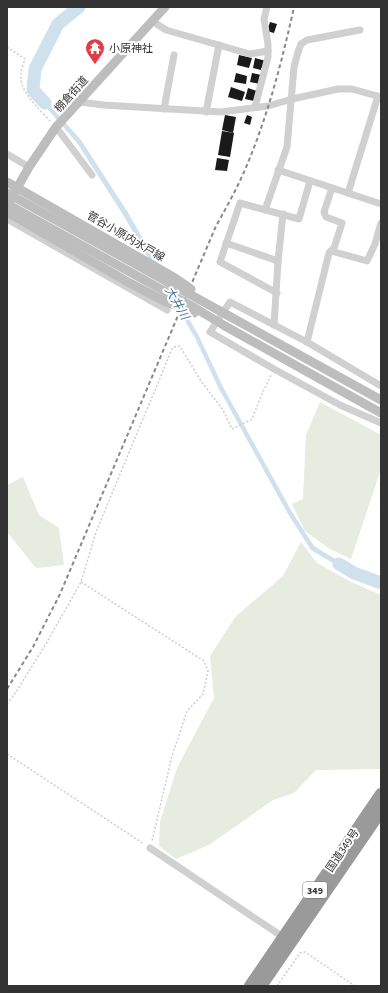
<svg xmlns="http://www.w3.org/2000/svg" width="388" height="993" font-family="'Source Sans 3','Noto Sans JP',sans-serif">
<rect width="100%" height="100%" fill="#fff"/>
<g fill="#e6ecdf">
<path d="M320,402L381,435V469L351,559L330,549L305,531L292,504L303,499L306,435Z"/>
<path d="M23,477L39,515L59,528L64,565L36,568L7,532V485Z"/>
<path d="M301,542L317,563L351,582L381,595V769L316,770L294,793L273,800L209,845L176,859L159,846L160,822L177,768L214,698L210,656L236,616L283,576Z"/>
</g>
<path fill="#cfe1ed" d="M31,90H36L81,140L127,211L199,336L223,387L292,512L314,546L355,571L353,575L311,550L288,514L219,389L195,338L122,213L77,143Z"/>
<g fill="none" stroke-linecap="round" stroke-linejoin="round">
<g stroke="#cfe1ed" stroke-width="13">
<path d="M45,103L33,90L35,69L58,24L79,7"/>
<path d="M339,564L354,573L381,583"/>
</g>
</g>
<g fill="#1a1a1a">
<path d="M270,22L277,24L274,33L267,31Z"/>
<path d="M239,55L252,58L249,68L237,65Z"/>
<path d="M255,58L266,61L264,68H261V70L253,68Z"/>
<path d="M236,73L247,76L246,84L234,82Z"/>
<path d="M252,73L262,75L260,84L250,82Z"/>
<path d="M231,87L245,92L242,101L228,97Z"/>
<path d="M248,88L257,91L254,101L245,99Z"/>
<path d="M225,115L236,117L233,133L222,130Z"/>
<path d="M247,115L252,117L250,125L244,123Z"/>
<path d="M222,131L234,133L230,157L218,155Z"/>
<path d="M217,158L229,160L227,171L215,170Z"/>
</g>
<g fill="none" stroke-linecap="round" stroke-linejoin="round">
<g stroke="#cdcdcd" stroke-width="1.5" stroke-dasharray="2 2" stroke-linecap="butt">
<path d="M7,47L25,59C23,65 20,72 21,78C21,93 41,111 51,122"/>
<path d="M81,582L204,661L208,671L203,694L187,711L172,756L152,841"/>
<path d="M7,704L16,692L47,642L81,582L96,532L172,349L176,346H179L181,348L201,381L223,410L232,429L252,419L262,394L271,375"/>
<path d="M7,754L144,844"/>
<path d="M277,986L300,953L305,952L355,986"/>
</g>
<g stroke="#d0d0d0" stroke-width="7">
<path d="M152,21L166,30L250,54L268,51"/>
<path d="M80,102L103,105L221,112L268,106L292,99L338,89H352L381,97"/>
<path d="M255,107L268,57V44L264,19L267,7"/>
<path d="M164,109L174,55"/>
<path d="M206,112L219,45"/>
<path d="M56,127L92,175"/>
<path d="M7,154L29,167"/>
<path d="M278,170L381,204"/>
<path d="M348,193L378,96"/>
<path d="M265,210L287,147L294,67L298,52L301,44L307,40L360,30"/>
<path d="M7,219L167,310"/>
<path d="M226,243L278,261"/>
<path d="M331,251L367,261L375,244L381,223"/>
<path d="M277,293L220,262L240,203L299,219L310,181"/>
<path d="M274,325L278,261L283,214"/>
<path d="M307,342L329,253L334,248L342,223L326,217L324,212L332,188"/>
<path d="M381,386L307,342L230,302L210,332L274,369L340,405L381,423"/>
<path d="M150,848L283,937"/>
</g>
<g stroke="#bdbdbd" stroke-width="9">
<path d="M7,182L140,258"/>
<path d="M7,206L29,167L56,127L165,7"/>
<path d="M7,212L126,281L164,301"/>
<path d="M229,316L381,400"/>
<path d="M225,326L381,413"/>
</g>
<g stroke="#9a9a9a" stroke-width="12">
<path d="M250,986L381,794"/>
<path d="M261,986L381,811"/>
</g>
<path stroke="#888" stroke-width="2" stroke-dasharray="4 3" stroke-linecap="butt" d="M7,689L33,647L60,594L216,226C224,212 232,197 239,183C265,127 281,66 294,7"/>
<g stroke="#bdbdbd" stroke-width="9">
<path d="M7,193L229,316"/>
<path d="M7,204L195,308L225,326"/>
<path d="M140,258L175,278L191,289"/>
<path d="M164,301L194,313"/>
</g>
</g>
<defs>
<symbol id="temple-pin" viewBox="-11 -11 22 30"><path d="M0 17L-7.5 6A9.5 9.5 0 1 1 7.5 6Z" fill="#e23d47" stroke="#fff"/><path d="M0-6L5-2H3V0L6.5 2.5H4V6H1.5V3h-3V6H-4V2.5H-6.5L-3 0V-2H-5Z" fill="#fff"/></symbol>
</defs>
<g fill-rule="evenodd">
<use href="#temple-pin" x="84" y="37" width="22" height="30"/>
</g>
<g text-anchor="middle" stroke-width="4" stroke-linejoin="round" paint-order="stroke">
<rect fill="#fff" stroke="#707070" stroke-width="1" x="303" y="882" width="24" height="16" rx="3"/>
<g font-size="10" font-weight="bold" fill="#333">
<text x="315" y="894">349</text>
</g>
<g font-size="11" fill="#333" stroke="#fff" text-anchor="start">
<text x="109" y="52">小原神社</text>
</g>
<g font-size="11" fill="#333" stroke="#fff">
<text transform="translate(71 94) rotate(-48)" y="4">棚倉街道</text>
<text transform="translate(126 236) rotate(30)" y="4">菅谷小原内水戸線</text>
<text transform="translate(342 850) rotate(-56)" y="4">国道349号</text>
</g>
<g font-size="12" font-style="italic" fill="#417395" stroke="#fff">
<text transform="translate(177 303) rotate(60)" y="4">大井川</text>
</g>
</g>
<rect width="388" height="993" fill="none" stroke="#333333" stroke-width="16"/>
</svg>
